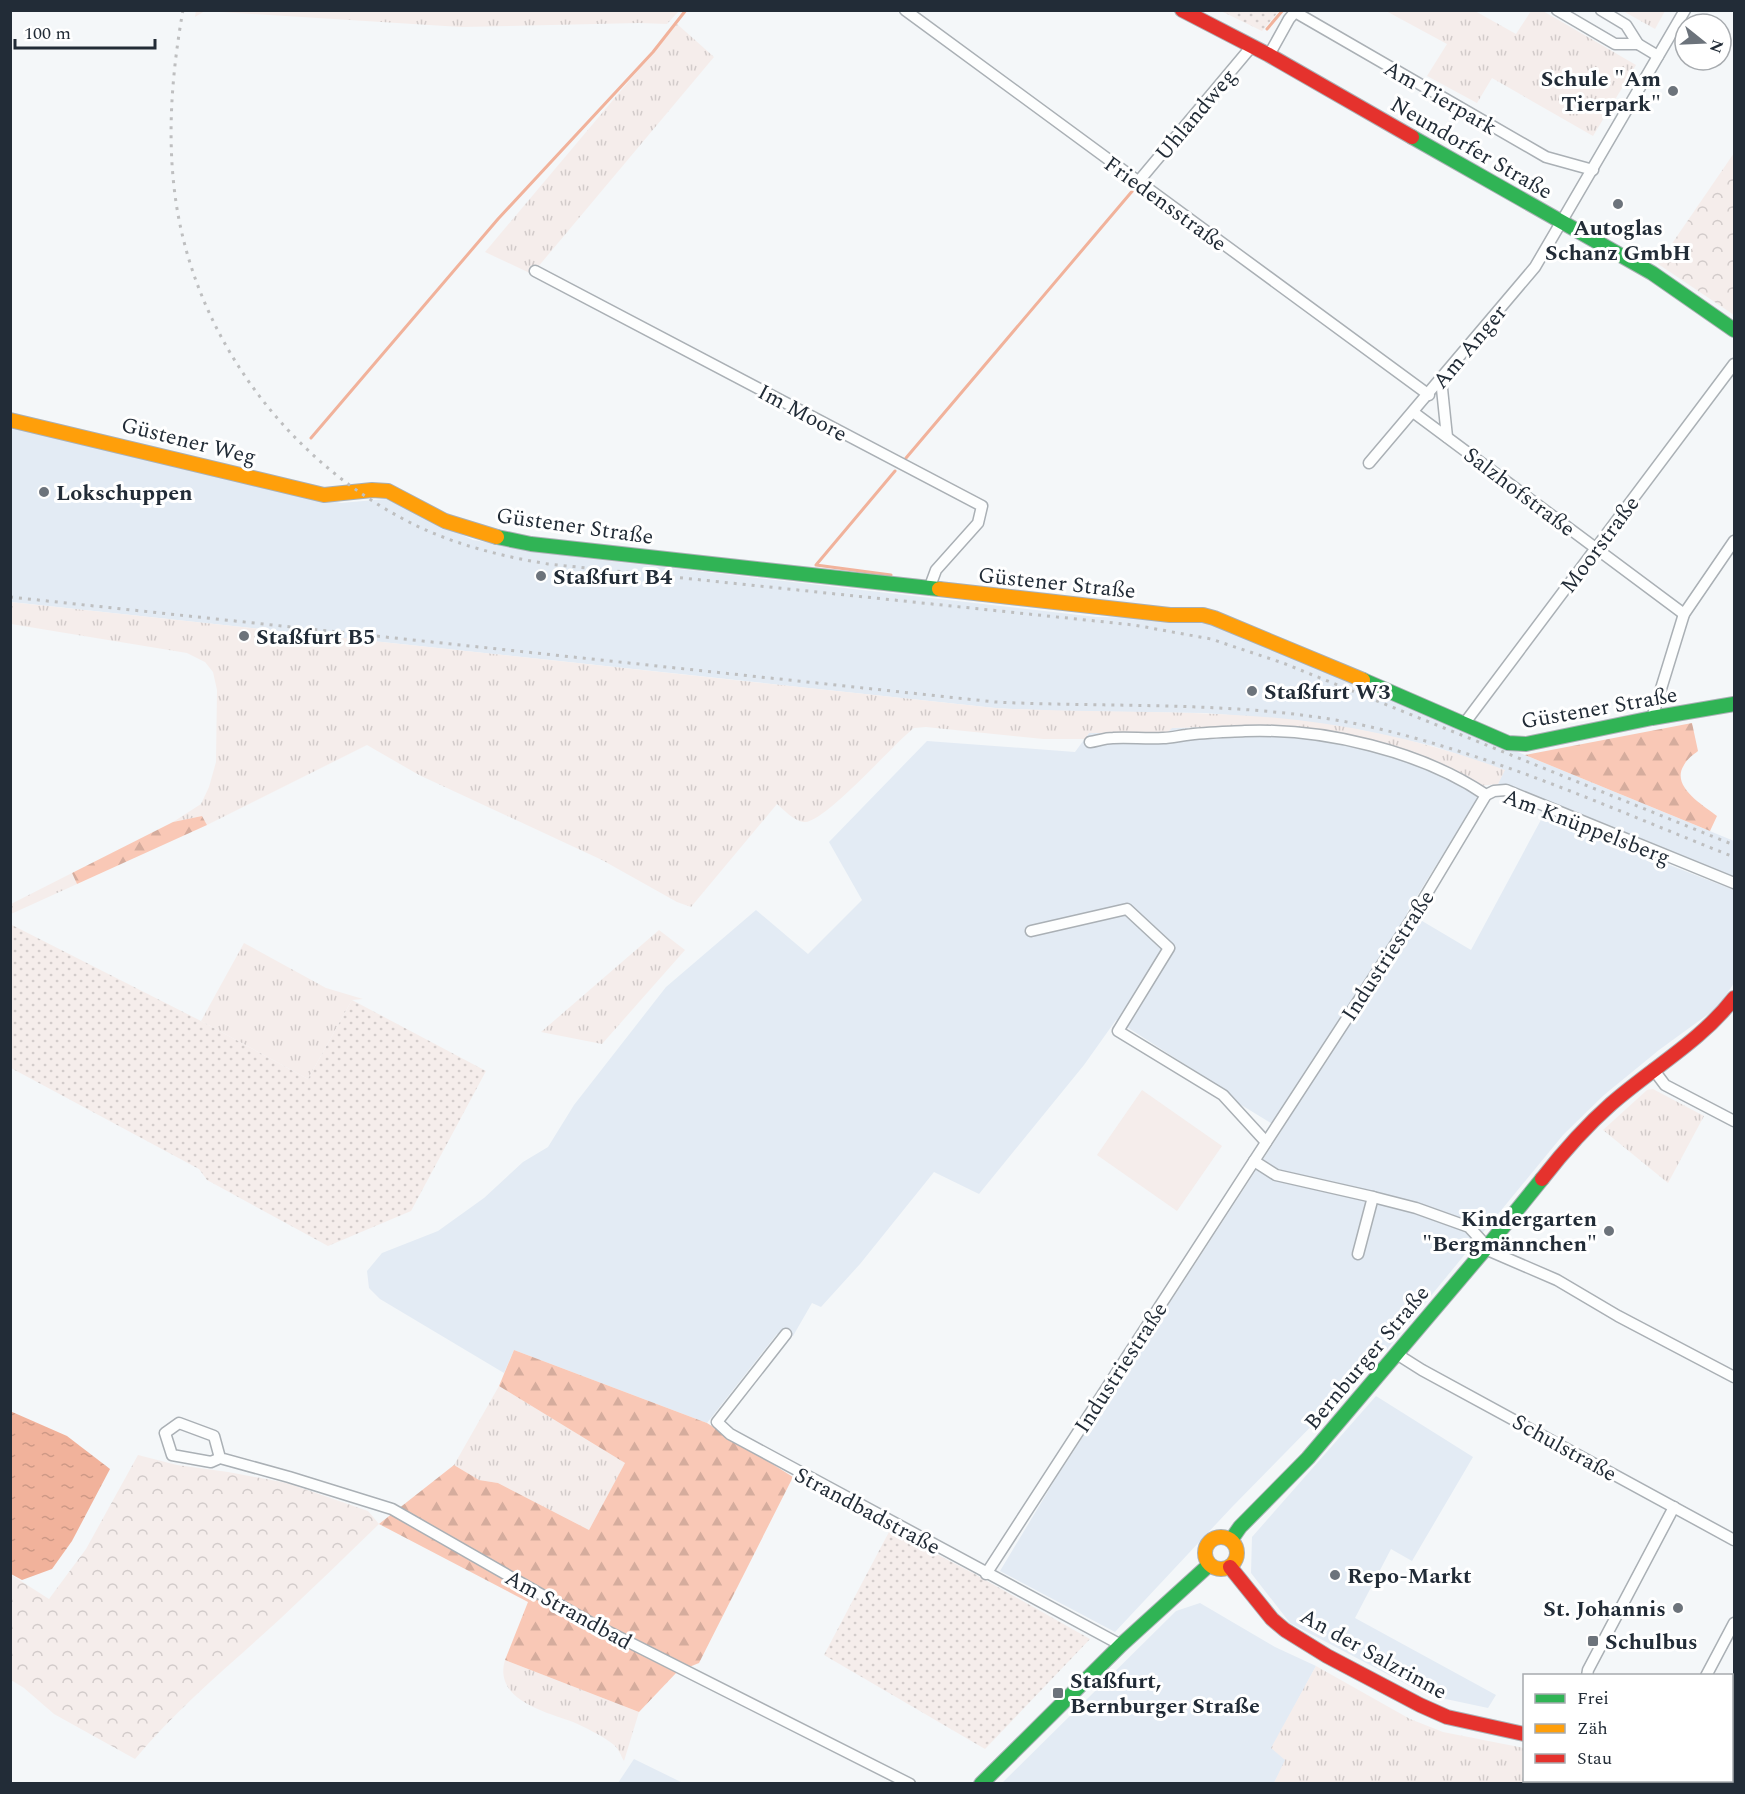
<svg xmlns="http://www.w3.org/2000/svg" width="1745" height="1794" font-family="Spectral,serif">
<defs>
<pattern id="grass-tufts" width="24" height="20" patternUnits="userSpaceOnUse" patternTransform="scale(1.5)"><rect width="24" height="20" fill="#f5edeb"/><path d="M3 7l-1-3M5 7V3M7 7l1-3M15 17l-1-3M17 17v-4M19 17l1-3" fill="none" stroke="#d2cbca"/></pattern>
<pattern id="forest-firs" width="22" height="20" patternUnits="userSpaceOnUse" patternTransform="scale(1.5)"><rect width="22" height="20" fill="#f9c8b6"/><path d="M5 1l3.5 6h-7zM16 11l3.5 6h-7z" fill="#d5ac9d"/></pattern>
<pattern id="park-crowns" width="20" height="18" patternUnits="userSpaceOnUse" patternTransform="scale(1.5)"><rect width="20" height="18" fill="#f5edeb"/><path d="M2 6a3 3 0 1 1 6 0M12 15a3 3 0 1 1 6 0" fill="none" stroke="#d2cbca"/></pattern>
<pattern id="garden-dots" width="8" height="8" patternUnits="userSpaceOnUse" patternTransform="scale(1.5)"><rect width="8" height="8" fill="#f5edeb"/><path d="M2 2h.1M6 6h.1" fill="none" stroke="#d2cbca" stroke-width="1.8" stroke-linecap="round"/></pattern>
<pattern id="water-ripples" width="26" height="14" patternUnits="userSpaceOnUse" patternTransform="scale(1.5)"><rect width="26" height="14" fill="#f1b29b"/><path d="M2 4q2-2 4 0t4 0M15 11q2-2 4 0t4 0" fill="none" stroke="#ce9986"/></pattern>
</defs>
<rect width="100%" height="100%" fill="#f4f7f9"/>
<g fill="#e3ebf4">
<path d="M11,425L341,503L386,499L473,540L583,558L1096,617L1210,619L1525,755L1734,841V877L1498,784L1504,770L1433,746L1361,730L1299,721L1206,713L1054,711L995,708L11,602Z"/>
<path d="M1248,726L1402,749L1439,763L1468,777L1479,786L1478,798L1407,912L1471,950L1543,816L1734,890V983L1718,1007L1659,1050L1604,1095L1563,1135L1388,1348L1232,1507L1115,1632L1000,1571L1056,1478L1282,1130L1238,1103L1203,1076L1116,1020L1084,1065L979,1194L934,1172L860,1264L821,1307L812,1303L793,1336L777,1334L707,1423L514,1350L504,1373L380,1299L369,1288L367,1271L382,1253L438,1231L484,1198L523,1162L548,1147L574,1105L666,987L756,910L808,954L862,900L829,842L927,741L1075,752L1089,733H1147L1172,728Z"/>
<path d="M1376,1396L1473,1457L1412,1561L1391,1549L1355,1618L1496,1695L1488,1708L1427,1695L1290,1623L1251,1573L1252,1537Z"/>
<path d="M1200,1603L1275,1647L1316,1666L1272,1748L1286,1760L1274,1783L1001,1784L1176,1611Z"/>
<path d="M634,1759L683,1783H618Z"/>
</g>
<g fill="url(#grass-tufts)">
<path d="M196,10H678L679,11L667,24L639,23L461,27L205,11L195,17Z"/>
<path d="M1386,11H1475L1516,34L1531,11H1543L1636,65L1593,136L1492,78L1477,103L1427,76L1447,44Z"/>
<path d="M1623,11H1665L1655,29Z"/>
<path d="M677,24L714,57L532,274L485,252Z"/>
<path d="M10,602L995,708C1080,713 1166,710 1251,716C1337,721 1424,740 1505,770L1498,784L1479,786L1467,776L1402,749L1248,726L1172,728L1164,736L1147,733H1089L1085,739H1043L926,727L914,728C894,743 824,824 804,822C794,821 784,810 777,804L691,907L677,902L602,860L419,775L367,745L207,825L202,816L173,822L201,804L209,787L216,762L217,690L213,672L205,662L187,653L11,624Z"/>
<path d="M72,873L77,884L11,914V904Z"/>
<path d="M659,930L685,950L602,1044L541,1032Z"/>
<path d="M244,943L326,988L363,999L352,1000L308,1079L201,1021Z"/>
<path d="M1653,1089L1704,1116L1668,1183L1603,1130L1647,1090Z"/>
<path d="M499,1386L625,1463L589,1530L498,1483L479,1480L454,1465Z"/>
<path d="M505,1660L639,1712L624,1761C621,1756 619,1749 614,1745C605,1737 584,1727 573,1722C546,1712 493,1700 505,1660Z"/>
<path d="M1316,1666L1410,1719L1443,1732L1524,1748V1780L1575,1781L1573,1784L1274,1783L1285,1760L1271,1748Z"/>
</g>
<g fill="url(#forest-firs)">
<path d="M1692,723L1698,751C1693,755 1687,759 1684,765C1670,786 1703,805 1717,816L1710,831L1525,755Z"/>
<path d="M202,816L207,825L77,884L72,873L173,822Z"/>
<path d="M514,1350L707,1423L793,1477L699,1663L677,1672L639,1712L505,1660L528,1602L379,1524L454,1465L479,1480L498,1483L589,1530L625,1463L499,1386Z"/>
</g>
<g fill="url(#park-crowns)">
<path d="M1734,153V315L1658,264Z"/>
<path d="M138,1455L177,1465L228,1472L287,1483L368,1511L379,1524C346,1556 313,1588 280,1619C230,1665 178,1707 135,1759L54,1714L24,1688L11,1680L10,1574L49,1599L86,1549Z"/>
</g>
<g fill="url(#garden-dots)">
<path d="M1221,11H1279L1262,31Z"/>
<path d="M10,924L201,1021L308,1079L352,1000L486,1071L411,1211L328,1246L207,1180L199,1169L11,1068Z"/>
<path d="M890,1530L973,1573L1090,1639L985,1749L824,1655Z"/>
</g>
<path fill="#f5edeb" d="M1142,1090L1222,1146L1177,1211L1097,1155Z"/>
<path fill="url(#water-ripples)" d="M10,1411L67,1436L110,1469L72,1541L52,1569L22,1580L11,1574Z"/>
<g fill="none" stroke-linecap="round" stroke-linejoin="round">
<g stroke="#f1b29b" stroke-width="3">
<path d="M1267,29L1283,10"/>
<path d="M311,438L498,219L653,52L686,10"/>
<path d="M906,458L1134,189"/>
<path d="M891,575L816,565L895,471"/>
</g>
<defs>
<g id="street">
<path d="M905,10L1429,395"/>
<path d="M1296,10L1295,12L1546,157L1593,170"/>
<path d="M1557,10L1615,44H1638"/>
<path d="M1601,10L1626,25L1638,44L1658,56"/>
<path d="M1269,55L1289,19L1295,12"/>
<path d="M1138,182L1252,46"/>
<path d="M535,271L982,506L978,523L936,570L929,589"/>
<path d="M1441,379L1447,437"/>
<path d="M1413,412L1684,614"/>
<path d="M1369,463L1535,267L1685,10"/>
<path d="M1652,718L1684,614L1734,541"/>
<path d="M1464,724L1734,364"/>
<path d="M1090,742C1097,741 1105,738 1113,738C1129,737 1146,739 1163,738C1171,738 1178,736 1186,735C1205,732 1226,732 1245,731C1324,728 1421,751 1486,795L1494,791L1506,790L1734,883"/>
<path d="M1486,795L1411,920L1254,1161L1276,1175L1373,1197L1416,1208L1469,1227L1492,1252L1557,1280L1618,1316L1734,1377"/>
<path d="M1031,931L1127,909L1169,948L1118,1031L1223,1095L1266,1142"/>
<path d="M1653,1069L1665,1085L1734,1121"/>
<path d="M1358,1254L1373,1197"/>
<path d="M786,1334L717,1422L730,1434L1121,1645"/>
<path d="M1398,1351L1403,1358L1422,1370L1734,1540"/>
<path d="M220,1458L214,1436L179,1423L165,1433L172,1455L211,1462L220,1458L289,1477L392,1509L591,1623L910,1784"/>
<path d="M986,1574L1254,1161"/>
<path d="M1587,1676L1588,1670L1674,1507"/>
<path d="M1706,1676L1734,1623"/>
<path d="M1732,1758L1734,1760"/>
</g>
<g id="fast">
<path d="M1412,137L1652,273L1734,330"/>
<path d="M497,537L531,544L939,589"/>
<path d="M1363,680L1508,743L1526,744L1652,718L1734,704"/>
<path d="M1231,1540L1240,1527L1308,1458L1487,1247L1542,1179"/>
<path d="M1644,1780L1650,1784"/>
<path d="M981,1784L1121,1645L1209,1565"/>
</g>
<g id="slow">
<path d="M10,420L324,495L372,490L388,491L445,521L497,537"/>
<path d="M939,589L1170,615H1203L1214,618L1363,680"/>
<circle cx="1221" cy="1553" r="16"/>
</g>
<g id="jam">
<path d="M1182,10L1269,55L1412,137"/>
<path d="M1542,1179C1563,1152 1585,1127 1611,1104C1652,1068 1701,1041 1734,998"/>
<path d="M1230,1567L1272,1619L1285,1630L1327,1656L1420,1705L1447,1717L1524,1734"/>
</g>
</defs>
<use href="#street" stroke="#aab0b5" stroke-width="13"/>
<use href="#fast" stroke="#aab0b5" stroke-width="16"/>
<use href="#slow" stroke="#aab0b5" stroke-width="16"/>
<use href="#jam" stroke="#aab0b5" stroke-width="16"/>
<use href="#street" stroke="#fdfefe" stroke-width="10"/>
<use href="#fast" stroke="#30b455" stroke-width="14"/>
<use href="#slow" stroke="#ff9f0a" stroke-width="14"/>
<use href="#jam" stroke="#e5322d" stroke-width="14"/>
<g stroke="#bebfc0" stroke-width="3" stroke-dasharray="3 6" stroke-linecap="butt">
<path d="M183,10C172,72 167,134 175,195C193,334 286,459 409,522C452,544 500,556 548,564L1134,625L1211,639L1283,663L1734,845"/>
<path d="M10,597L995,702C1117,708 1242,700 1362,725C1491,753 1612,809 1734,857"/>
</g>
</g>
<g fill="#6c737b" stroke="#fff" stroke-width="2">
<circle cx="1673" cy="91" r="6"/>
<circle cx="1618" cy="204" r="6"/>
<circle cx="44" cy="492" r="6"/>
<circle cx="541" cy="576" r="6"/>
<circle cx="244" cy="636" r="6"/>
<circle cx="1252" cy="691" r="6"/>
<circle cx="1609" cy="1231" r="6"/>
<circle cx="1335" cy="1575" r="6"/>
<circle cx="1678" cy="1608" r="6"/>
<rect x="1587" y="1635" width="12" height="12" rx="3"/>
<rect x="1052" y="1687" width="12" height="12" rx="3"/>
</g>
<g text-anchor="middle" stroke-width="6" stroke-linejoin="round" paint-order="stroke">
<g font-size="22" font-weight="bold" fill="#222c37" stroke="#fff" text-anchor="start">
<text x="1661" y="86" text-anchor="end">Schule "Am<tspan x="1661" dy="25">Tierpark"</tspan></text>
<text x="1618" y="235" text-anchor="middle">Autoglas<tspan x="1618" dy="25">Schanz GmbH</tspan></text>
<text x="56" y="500">Lokschuppen</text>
<text x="553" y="584">Staßfurt B4</text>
<text x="256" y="644">Staßfurt B5</text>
<text x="1264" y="699">Staßfurt W3</text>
<text x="1597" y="1226" text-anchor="end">Kindergarten<tspan x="1597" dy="25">"Bergmännchen"</tspan></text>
<text x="1347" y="1583">Repo-Markt</text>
<text x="1666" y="1616" text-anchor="end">St. Johannis</text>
<text x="1605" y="1649">Schulbus</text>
<text x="1070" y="1688">Staßfurt,<tspan x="1070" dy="25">Bernburger Straße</tspan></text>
</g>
<g font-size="22" fill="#222c37" stroke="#fff">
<text transform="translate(1441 97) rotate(30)" y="8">Am Tierpark</text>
<text transform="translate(1195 114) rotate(-50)" y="8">Uhlandweg</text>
<text transform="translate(1472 147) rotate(30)" y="8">Neundorfer Straße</text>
<text transform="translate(1166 203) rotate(36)" y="8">Friedensstraße</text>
<text transform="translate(1469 346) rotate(-50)" y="8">Am Anger</text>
<text transform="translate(803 412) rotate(28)" y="8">Im Moore</text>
<text transform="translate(189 440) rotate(14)" y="8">Güstener Weg</text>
<text transform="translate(1520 491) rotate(37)" y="8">Salzhofstraße</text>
<text transform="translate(575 525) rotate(8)" y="8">Güstener Straße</text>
<text transform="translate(1599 544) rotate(-53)" y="8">Moorstraße</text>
<text transform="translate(1057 582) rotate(6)" y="8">Güstener Straße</text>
<text transform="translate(1599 707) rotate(-10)" y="8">Güstener Straße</text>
<text transform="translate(1587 826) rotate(21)" y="8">Am Knüppelsberg</text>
<text transform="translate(1387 955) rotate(-57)" y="8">Industriestraße</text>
<text transform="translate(1366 1357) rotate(-50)" y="8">Bernburger Straße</text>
<text transform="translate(1120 1367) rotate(-57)" y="8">Industriestraße</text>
<text transform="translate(1565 1447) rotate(29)" y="8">Schulstraße</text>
<text transform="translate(868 1510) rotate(28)" y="8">Strandbadstraße</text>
<text transform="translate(569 1609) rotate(29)" y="8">Am Strandbad</text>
<text transform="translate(1374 1653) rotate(29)" y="8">An der Salzrinne</text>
</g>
</g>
<rect width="1745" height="1794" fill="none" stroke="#222c37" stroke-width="24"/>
<rect x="1523" y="1674" width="210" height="108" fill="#ffffff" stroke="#a7abaf" stroke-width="1.5"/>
<rect x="1535" y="1694" width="30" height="9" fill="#30b455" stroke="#a7abaf" stroke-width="1.5"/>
<text x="1577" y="1704" font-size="18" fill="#222c37">Frei</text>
<rect x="1535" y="1724" width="30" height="9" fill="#ff9f0a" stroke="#a7abaf" stroke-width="1.5"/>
<text x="1577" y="1734" font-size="18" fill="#222c37">Zäh</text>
<rect x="1535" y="1754" width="30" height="9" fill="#e5322d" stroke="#a7abaf" stroke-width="1.5"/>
<text x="1577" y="1764" font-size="18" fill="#222c37">Stau</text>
<g transform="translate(1703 42) rotate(108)"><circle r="28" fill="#ffffff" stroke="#a7abaf" stroke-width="1.5"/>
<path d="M0-4.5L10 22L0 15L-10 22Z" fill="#6c737b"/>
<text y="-9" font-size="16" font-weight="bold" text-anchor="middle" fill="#222c37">N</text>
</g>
<path d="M15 39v9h140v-9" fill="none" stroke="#222c37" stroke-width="3"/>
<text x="24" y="39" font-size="18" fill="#222c37" stroke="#ffffff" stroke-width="4.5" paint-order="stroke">100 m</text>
</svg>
